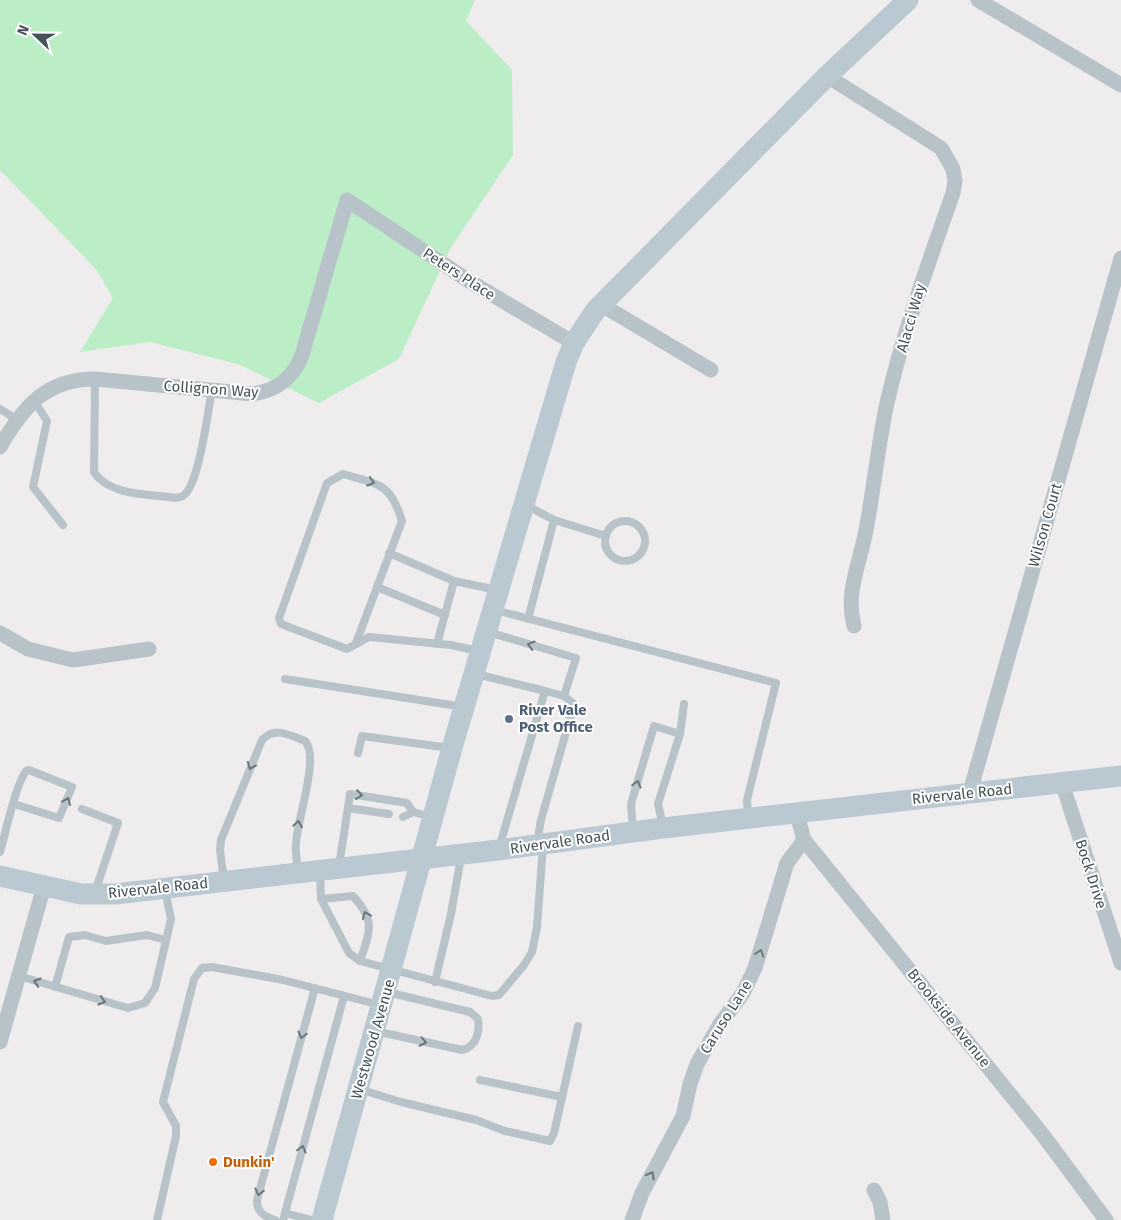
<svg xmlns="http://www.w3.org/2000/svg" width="1121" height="1220" font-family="'Fira Sans',sans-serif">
<rect width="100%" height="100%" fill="#efeced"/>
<path fill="#bbedc7" d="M0,0H475L466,21L512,70L513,155L450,249L399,359L319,403L238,364L150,342L80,352L113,298L96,269L0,170Z"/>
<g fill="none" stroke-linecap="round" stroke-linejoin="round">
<g stroke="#b8c3c9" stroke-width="8">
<path d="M95,379L94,472C109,496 150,494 176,498C178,497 181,497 183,496C199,486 208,410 212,390"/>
<path d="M34,400L47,421L33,487L63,525"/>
<path d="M0,409L16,419"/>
<path d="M526,505L554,520L606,536"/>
<circle cx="625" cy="541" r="20"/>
<path d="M389,553L454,581L497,590"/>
<path d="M377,587L445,615"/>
<path d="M495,610L776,683L747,800L748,817"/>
<path d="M528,619L554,520"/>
<path d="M488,632L576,658L564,696L545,691L499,848"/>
<path d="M356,643L402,521C390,482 379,485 343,474L327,483L279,618L281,624L347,649L369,637L451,645L478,651"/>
<path d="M437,644L454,581"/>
<path d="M476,674L545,691"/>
<path d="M285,679L464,707"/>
<path d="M680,734L684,704"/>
<path d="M358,753L362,736L450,748"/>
<path d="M348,808L389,814"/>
<path d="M82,809L118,823L95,892"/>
<path d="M403,817L413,812"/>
<path d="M633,830L631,804L654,726L680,734L658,804L663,826"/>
<path d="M537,843L541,820L574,704L564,696"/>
<path d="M0,852C6,832 15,786 26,771L29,770L72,787L59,818L14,804"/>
<path d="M339,866L350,794L407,803L413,812L432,817"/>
<path d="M320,873L321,899L349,953L360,961L492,996L499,995L524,965L532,952L537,927L543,846"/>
<path d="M224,881L220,850L221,840L262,740C275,726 289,735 305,741C320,757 297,820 296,843C295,852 297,862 298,871"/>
<path d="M321,899L353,896C376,921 370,931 360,961"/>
<path d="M19,976L128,1008L145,1003L155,988L171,919L165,890"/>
<path d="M435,982L451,914L461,857"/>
<path d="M55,987L69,937L85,935L106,941L147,935L166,940"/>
<path d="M375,1031L462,1050C476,1047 480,1033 478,1019L470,1012L387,992"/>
<path d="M480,1080L562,1097"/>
<path d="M359,1089L401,1102L476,1120L505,1131L550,1141L554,1133L578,1026"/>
<path d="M285,1213L344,996"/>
<path d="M157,1220L176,1136V1126L163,1102L194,979L202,968L212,967L283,980L380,1005"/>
<path d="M275,1220C264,1216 257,1213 257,1200L315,988"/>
<path d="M283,1220L285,1213L312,1220"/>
</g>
<g stroke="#b8c3c9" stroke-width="15">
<path d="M978,0L1121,85"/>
<path d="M827,76L941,148L953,169L955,181L953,193C929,262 903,332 887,403C878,445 874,488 866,530C860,563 845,593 854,626"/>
<path d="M602,305L711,370"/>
<path d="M0,447C23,407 46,379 95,379L253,394C278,390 293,378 302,355L347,200L469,281L574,343"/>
<path d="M0,633L28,649L73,660L149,649"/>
<path d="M1062,783L1121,963"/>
<path d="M970,792L1121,258"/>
<path d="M797,814L804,840L1043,1135L1106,1220"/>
<path d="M0,1042L44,886"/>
<path d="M874,1190L880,1202L883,1220"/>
<path d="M632,1220L642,1193L683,1116L690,1084L697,1064L720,1024L743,993L755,968L787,863L804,840"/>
</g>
<g stroke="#bac8d1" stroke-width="21">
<path d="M0,876L81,894H115L498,850L663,828L1121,776"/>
<path d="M322,1220L452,748L566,362L574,343L595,311L827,76L908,0"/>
</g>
</g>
<defs><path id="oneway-chevron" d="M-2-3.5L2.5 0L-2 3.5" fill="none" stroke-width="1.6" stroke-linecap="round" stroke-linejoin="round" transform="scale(1.25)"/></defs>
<g stroke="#68757b">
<use href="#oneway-chevron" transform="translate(371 482) rotate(17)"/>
<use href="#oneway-chevron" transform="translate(531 645) rotate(-164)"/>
<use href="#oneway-chevron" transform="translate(251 766) rotate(112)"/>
<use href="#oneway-chevron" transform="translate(637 784) rotate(-74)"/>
<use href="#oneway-chevron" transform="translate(359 795) rotate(8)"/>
<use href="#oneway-chevron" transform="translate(67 801) rotate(-67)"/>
<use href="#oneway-chevron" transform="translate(298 824) rotate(-81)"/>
<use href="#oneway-chevron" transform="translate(366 915) rotate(-113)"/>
<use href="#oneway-chevron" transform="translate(760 953) rotate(-72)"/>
<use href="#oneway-chevron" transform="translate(37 982) rotate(-164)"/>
<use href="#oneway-chevron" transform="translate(102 1001) rotate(16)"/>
<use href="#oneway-chevron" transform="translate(302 1035) rotate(105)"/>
<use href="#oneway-chevron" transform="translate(423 1042) rotate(12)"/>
<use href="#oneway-chevron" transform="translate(302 1149) rotate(-75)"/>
<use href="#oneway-chevron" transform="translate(651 1175) rotate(-61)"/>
<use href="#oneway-chevron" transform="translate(259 1192) rotate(105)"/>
</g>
<circle fill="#5c6f8a" stroke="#fff" stroke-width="2" cx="509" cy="719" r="5"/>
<circle fill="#e8710a" stroke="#fff" stroke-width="2" cx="213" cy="1162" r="5"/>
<g text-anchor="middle" stroke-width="4" stroke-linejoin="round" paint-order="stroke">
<g font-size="15" fill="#455359" stroke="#fff">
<text transform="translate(459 274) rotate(33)" y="5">Peters Place</text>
<text transform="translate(911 318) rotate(-74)" y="5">Alacci Way</text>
<text transform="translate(211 389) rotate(4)" y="5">Collignon Way</text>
<text transform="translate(1045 525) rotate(-74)" y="5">Wilson Court</text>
<text transform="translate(962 794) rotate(-6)" y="5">Rivervale Road</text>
<text transform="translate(560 842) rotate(-8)" y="5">Rivervale Road</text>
<text transform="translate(1091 874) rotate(72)" y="5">Bock Drive</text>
<text transform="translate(158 888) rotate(-6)" y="5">Rivervale Road</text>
<text transform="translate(726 1017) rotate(-58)" y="5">Caruso Lane</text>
<text transform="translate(949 1018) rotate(51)" y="5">Brookside Avenue</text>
<text transform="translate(373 1039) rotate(-74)" y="5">Westwood Avenue</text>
</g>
<g font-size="15" font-weight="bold" fill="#4e5e75" stroke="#fff" text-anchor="start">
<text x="519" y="715">River Vale<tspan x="519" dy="17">Post Office</tspan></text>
</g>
<g font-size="15" font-weight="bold" fill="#c56008" stroke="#fff" text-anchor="start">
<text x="223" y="1167">Dunkin'</text>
</g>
</g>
<g transform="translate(35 35) rotate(292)" stroke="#ffffff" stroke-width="4" paint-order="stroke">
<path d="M0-4L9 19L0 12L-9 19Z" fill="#455359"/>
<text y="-8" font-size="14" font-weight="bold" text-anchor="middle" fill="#455359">N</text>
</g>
</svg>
